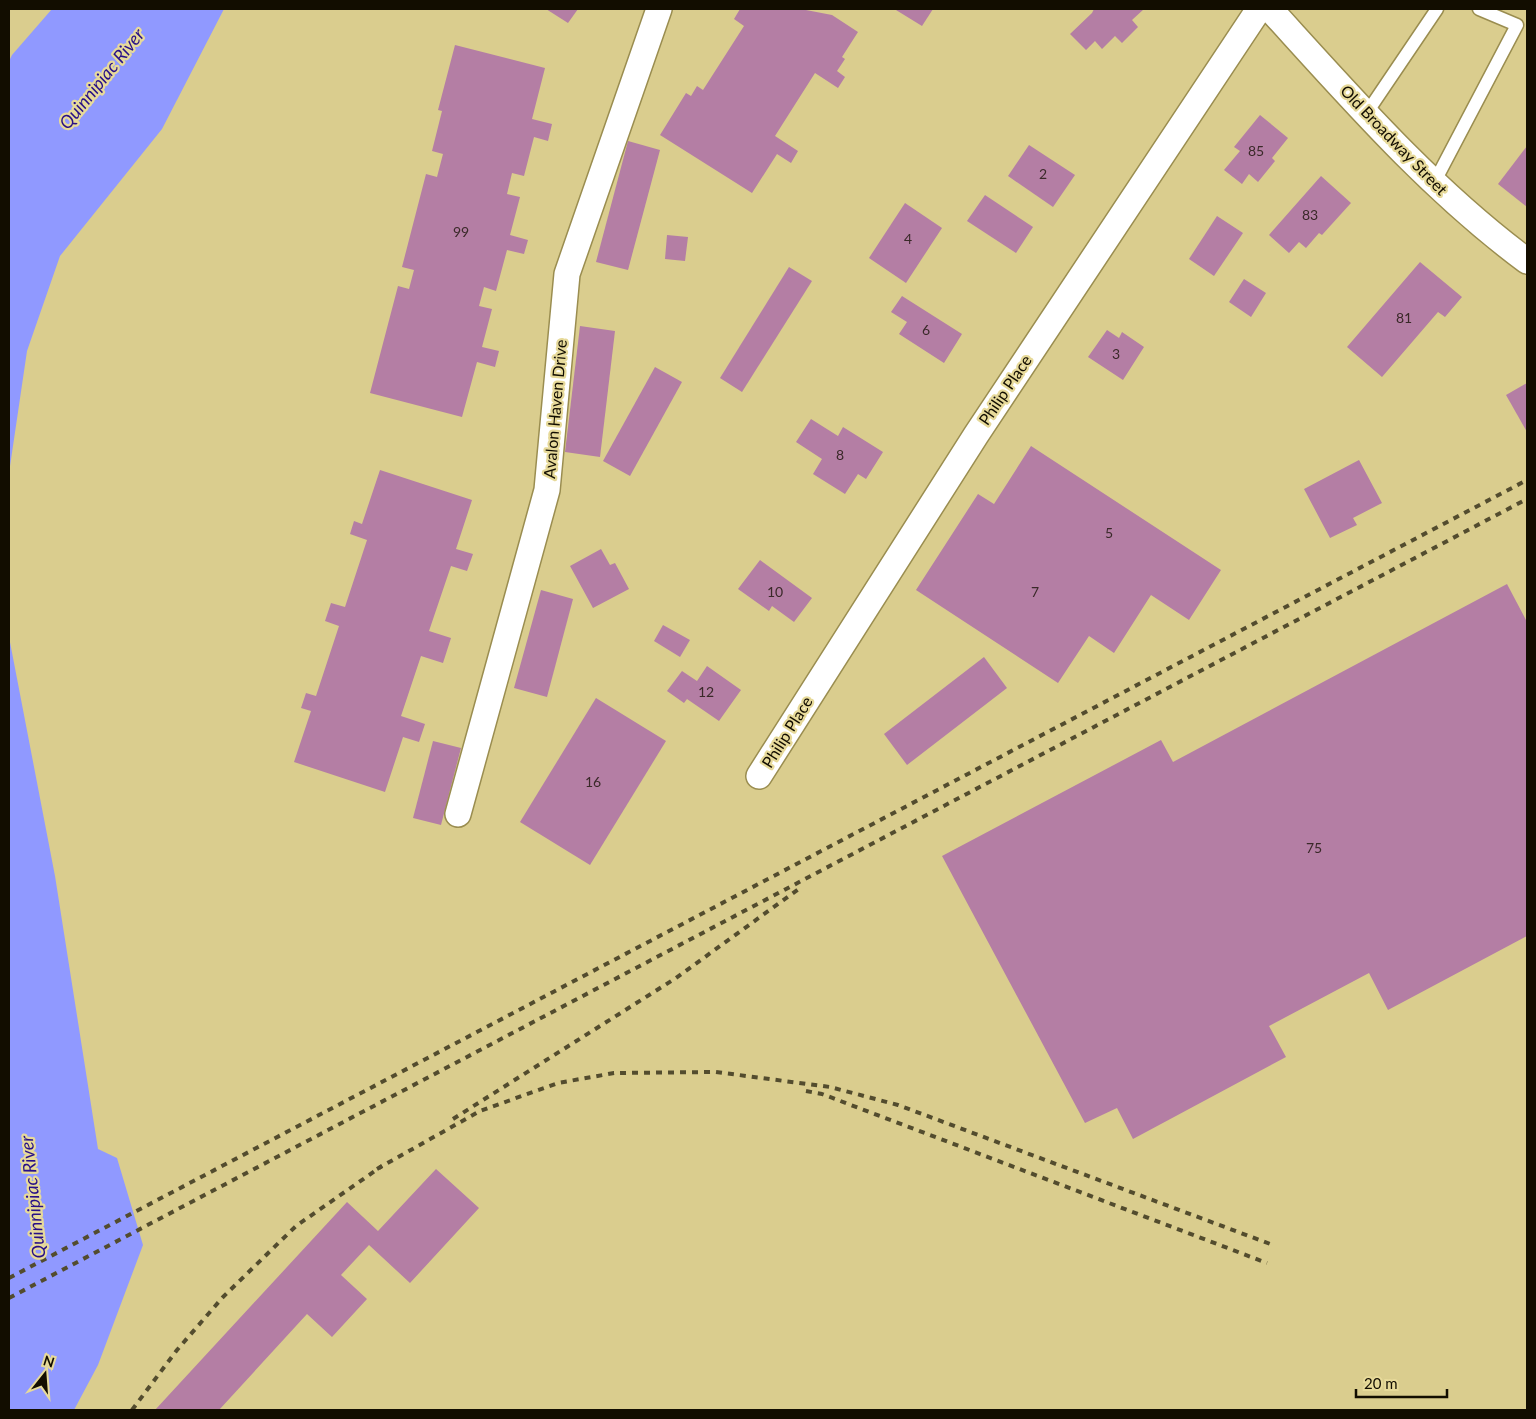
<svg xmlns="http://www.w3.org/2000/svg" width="1536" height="1419" font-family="Lato,sans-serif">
<rect width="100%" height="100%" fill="#dacd8e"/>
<g fill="#9099ff">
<path d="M52,9H224L162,129L60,256L27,351L9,473V61L12,55Z"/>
<path d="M9,637L55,876L98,1149L117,1158L143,1245L98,1365L74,1410H9Z"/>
</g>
<g fill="#b47ea4">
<path d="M546,9H578L568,23Z"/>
<path d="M740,9H805L806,10L832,15L858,32L842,57L845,59L837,71L845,77L838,88L815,73L775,136L798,151L791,163L777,154L752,193L660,135L686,93L691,96L697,86L703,90L744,26L734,19Z"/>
<path d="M897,9H933L922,26L896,10Z"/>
<path d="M1094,9H1144L1132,20L1138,27L1122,43L1115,36L1102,49L1095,41L1086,50L1070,34L1092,13Z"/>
<path d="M455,45L545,68L532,119L552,124L548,141L534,137L524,176L512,173L507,194L520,197L510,235L528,240L524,254L507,250L496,291L484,287L479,306L492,309L482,347L499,351L495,367L477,362L462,417L370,393L398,286L409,289L414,270L402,267L426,174L437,177L443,154L432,151L442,111L438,110Z"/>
<path d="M1260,115L1288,138L1272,158L1275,161L1258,182L1249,174L1242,184L1224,170L1240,151L1234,147Z"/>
<path d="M628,141L660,150L628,270L596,262Z"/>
<path d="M1029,145L1075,175L1053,207L1008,176Z"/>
<path d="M1527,146V207L1498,184Z"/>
<path d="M1321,176L1351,203L1322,235L1319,233L1306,248L1299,242L1289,253L1269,235Z"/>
<path d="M985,195L1033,227L1016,253L967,221Z"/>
<path d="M905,203L942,228L906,283L869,258Z"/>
<path d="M1217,216L1243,233L1214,276L1189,259Z"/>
<path d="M667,235L688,237L685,261L665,259Z"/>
<path d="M1420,262L1462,297L1445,317L1438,312L1382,377L1347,347Z"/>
<path d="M789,267L812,281L742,392L720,378Z"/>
<path d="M1244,279L1266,293L1251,317L1229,302Z"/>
<path d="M902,296L962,334L944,363L899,334L907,322L891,312Z"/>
<path d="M580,326L615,331L600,457L565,452Z"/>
<path d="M1107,330L1119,338L1122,332L1144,347L1123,380L1088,357Z"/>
<path d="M655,367L682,382L630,476L603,461Z"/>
<path d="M1527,383V432L1506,395Z"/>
<path d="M811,419L838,436L843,427L883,452L866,479L858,474L845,494L813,474L822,459L796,442Z"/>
<path d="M1031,446L1221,570L1189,620L1151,595L1114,653L1089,636L1058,683L916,590L978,494L994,504Z"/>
<path d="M1359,460L1382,503L1353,518L1357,525L1330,538L1304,489Z"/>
<path d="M380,470L472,500L456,549L473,554L467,571L451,566L429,631L451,638L443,663L421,656L401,716L425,724L419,742L403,737L385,792L294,762L311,711L301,708L306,693L316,696L339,626L325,621L331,603L345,607L367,540L350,534L354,521L362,524Z"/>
<path d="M601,549L610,565L615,563L629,589L593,608L570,566Z"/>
<path d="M760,560L812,598L794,622L772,606L769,611L738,589Z"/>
<path d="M1507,584L1527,622V936L1388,1010L1369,973L1269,1026L1286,1057L1133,1139L1117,1108L1085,1123L942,856L1161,740L1173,762Z"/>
<path d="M541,590L573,599L547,697L514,688Z"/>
<path d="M663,625L690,640L680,657L654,641Z"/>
<path d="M984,657L1007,688L907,765L884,734Z"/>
<path d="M707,666L741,690L719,721L687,699L684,703L667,691L682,671L697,681Z"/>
<path d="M596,698L666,741L590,865L520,822Z"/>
<path d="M433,741L461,748L441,825L413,818Z"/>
<path d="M436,1169L479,1208L410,1283L369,1245L341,1275L367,1299L332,1337L307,1314L219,1410H155L347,1202L378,1231Z"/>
</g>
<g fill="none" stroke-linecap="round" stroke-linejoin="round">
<defs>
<g id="service">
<path d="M1366,114L1437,9"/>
<path d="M1434,183L1517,25L1479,9"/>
</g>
<g id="minor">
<path d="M1270,9C1351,98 1430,189 1527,261"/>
<path d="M759,776L976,435L1259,9"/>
<path d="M458,814L547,490L567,274L659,9"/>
</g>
</defs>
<use href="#service" stroke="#9a8d50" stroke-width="15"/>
<use href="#minor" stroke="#9a8d50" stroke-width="28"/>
<use href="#service" stroke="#fff" stroke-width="12"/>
<use href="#minor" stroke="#fff" stroke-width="25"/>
<g stroke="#534c2e" stroke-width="4" stroke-dasharray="6 6" stroke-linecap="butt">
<path d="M806,1091L822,1094L1267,1263"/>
<path d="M453,1119L676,978L800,888"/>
<path d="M377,1169L480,1111L558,1083L614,1073L716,1072L830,1087L898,1105L1273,1245"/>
<path d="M9,1278L1527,480"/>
<path d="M9,1298L1527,499"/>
<path d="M132,1410L177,1350L223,1297L296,1226L382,1166"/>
</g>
</g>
<g text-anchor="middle" stroke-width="4.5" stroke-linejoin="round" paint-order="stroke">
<g font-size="14" fill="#3a2929">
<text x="1256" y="156">85</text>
<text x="1043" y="179">2</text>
<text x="1310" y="220">83</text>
<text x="461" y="237">99</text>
<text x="908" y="244">4</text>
<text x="1404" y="323">81</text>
<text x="926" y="335">6</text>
<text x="1116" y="359">3</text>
<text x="840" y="460">8</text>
<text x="1109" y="538">5</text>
<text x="775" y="597">10</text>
<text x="1035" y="597">7</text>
<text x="706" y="697">12</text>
<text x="593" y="787">16</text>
<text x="1314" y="853">75</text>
</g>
<g font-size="16" fill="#120d00" stroke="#e7da9a">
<text transform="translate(1394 140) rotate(46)" y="6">Old Broadway Street</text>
<text transform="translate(1005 390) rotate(-56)" y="6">Philip Place</text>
<text transform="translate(555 409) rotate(-85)" y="6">Avalon Haven Drive</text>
<text transform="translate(787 732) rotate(-58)" y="6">Philip Place</text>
</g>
<g font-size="18" font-style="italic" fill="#270f87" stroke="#e7da9a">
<text transform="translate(102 79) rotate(-51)" y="6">Quinnipiac River</text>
<text transform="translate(33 1197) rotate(-96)" y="6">Quinnipiac River</text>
</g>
</g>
<rect width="1536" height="1419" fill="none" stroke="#120d00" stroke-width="20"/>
<g transform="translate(45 1374) rotate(17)" stroke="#e7da9a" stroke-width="4" paint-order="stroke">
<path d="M0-4L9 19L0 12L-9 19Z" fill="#120d00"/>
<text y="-8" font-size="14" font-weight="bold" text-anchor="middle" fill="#120d00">N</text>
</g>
<path d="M1356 1389v8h91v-8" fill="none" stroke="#120d00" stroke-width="2.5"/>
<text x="1364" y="1389" font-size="15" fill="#120d00" stroke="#e7da9a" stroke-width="4" paint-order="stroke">20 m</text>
</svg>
